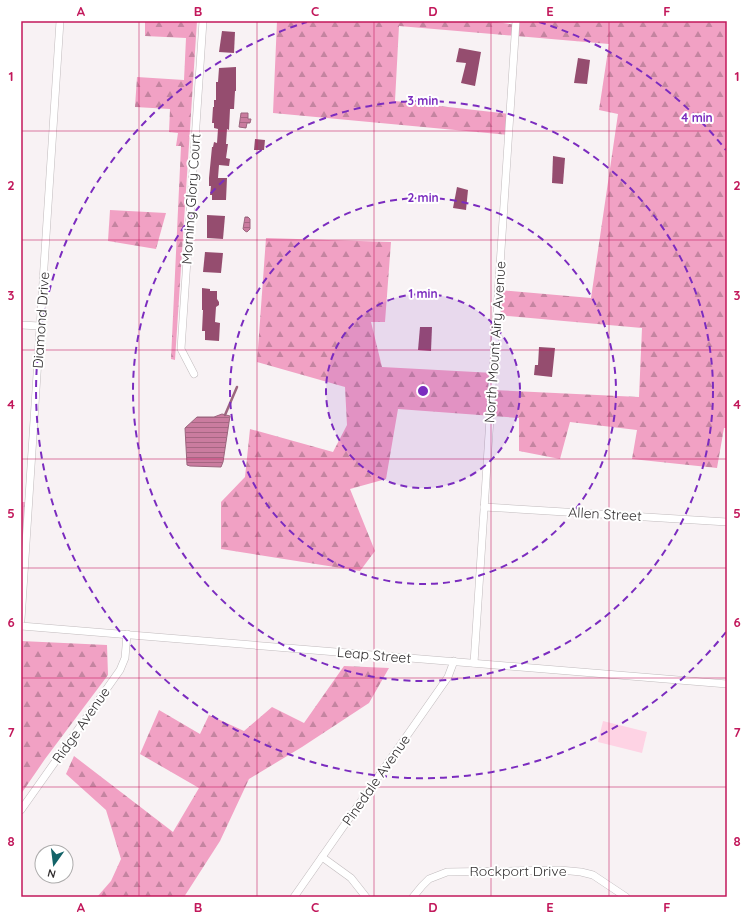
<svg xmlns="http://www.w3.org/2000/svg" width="748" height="918" font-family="Quicksand,sans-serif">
<defs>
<pattern id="forest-firs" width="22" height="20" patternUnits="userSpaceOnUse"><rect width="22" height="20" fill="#f1a1c4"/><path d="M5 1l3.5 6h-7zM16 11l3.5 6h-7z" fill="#c484a0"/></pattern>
<pattern id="water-rules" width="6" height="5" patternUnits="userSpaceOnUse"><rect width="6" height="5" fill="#ca7c9f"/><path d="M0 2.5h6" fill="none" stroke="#a56682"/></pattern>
</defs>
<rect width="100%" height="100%" fill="#f8f2f4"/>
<path fill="#fed3e4" d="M603,721L647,732L642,753L598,742Z"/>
<g fill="url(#forest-firs)">
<path d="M145,21H197L175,360L171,359L181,146H176L178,133L169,132L170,109L135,107L137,77L184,80L186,38L145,36Z"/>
<path d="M277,21H490L516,25L517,21H727V428H724L717,468L632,459L637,430L570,422L560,459L519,451V418L398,409L386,479L350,489L375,551L360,571L221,549V502L245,477L250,429L333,452L347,425L345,387L257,362L266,238L391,242L385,322H371L382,367L494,373L493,390L639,397L642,328L496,315L499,290L591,298L618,114L599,110L609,44L399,26L395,101L511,114L509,135L273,113Z"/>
<path d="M110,210L166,213L156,249L108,241Z"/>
<path d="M21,502H30L26,552L21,551Z"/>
<path d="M21,641L107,645L108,675L45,759L21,794Z"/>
<path d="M344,666L389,668L369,703L302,747L249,779L220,841L184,897H97L111,881L121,859L106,810L66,774L74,756L173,832L199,788L140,754L159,710L200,734L209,715L244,731L272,707L304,723Z"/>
</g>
<g fill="url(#water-rules)" stroke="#9c657e">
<path d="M241,113H248V119H251L250,123H247L246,128L239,127Z"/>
<path d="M245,217H248L250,219V229L247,232L245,231L243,229Z"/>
<path d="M222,414L230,416L223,462L221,467L190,466L187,465L185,428L197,417H214Z"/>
</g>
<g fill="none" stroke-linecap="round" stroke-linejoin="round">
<path stroke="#9c657e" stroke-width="2.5" d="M225,415L237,387"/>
</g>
<g fill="#954d6f">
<path d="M222,31L235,32L234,53L219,52Z"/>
<path d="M459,48L481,52L475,86L461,83L466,63L456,62Z"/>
<path d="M578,58L590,60L587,84L574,83Z"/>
<path d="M236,67V91H235L234,109H230L229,130L227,129L226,144H228L226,158L230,159L229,166L219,165L218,178H227L226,200H212V195H210L211,186H209V178L212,147H213L214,142L217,143L218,129L214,128V123H212L213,107H214V100H216V82H218L219,68Z"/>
<path d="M255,139L265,140L264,150H254Z"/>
<path d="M553,156L565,158L563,184L552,183Z"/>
<path d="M457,187L468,190L466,210L453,208Z"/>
<path d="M207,215L225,216L223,239L207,238Z"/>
<path d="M205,252L223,253L221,273L203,272Z"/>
<path d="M202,288L210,289V291H217V299L219,302V305L216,307L215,322L220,323L219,341L205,340V331H202L203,310H202Z"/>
<path d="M420,327H432L431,351L418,350Z"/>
<path d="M539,347L555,348L552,377L534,375L535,365H538Z"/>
</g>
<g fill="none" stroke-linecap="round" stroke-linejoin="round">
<defs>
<g id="street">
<path d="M21,325L40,326"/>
<path d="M194,374L181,349L203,21"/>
<path d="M484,507L727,522"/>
<path d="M21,620L60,21"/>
<path d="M21,626L727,684"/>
<path d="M474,663L516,21"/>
<path d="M21,810L120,670L125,658L127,634"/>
<path d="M322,857L351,878L366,897"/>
<path d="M294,897L448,677L454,661"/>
<path d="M413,897L422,886L429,879L447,872L560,870L581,872L593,875L626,897"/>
</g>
</defs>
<use href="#street" stroke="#c1bbbd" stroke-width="8"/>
<use href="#street" stroke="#fff" stroke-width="7"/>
</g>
<path fill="none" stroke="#c2185b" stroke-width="1" stroke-opacity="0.55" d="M139,21V897M257,21V897M374,21V897M491,21V897M609,21V897M21,131H727M21,240H727M21,350H727M21,459H727M21,568H727M21,678H727M21,787H727"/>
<circle cx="423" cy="391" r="97" fill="#7b2cbf" fill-opacity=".12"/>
<g fill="none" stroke="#7b2cbf" stroke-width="2" stroke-dasharray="7 5">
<circle cx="423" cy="391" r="97"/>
<circle cx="423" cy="391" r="193"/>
<circle cx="423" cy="391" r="290"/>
<path d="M726 632A387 387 0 1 1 307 22M539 22A387 387 0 0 1 726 150"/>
</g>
<g text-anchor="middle" stroke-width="4" stroke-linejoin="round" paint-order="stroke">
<g font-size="14" fill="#322f30" stroke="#fff">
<text transform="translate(191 199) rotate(-86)" y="5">Morning Glory Court</text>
<text transform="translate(41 320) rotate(-86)" y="5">Diamond Drive</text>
<text transform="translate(495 342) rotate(-86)" y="5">North Mount Airy Avenue</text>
<text transform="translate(605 514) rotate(3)" y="5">Allen Street</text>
<text transform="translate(374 655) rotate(5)" y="5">Leap Street</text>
<text transform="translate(81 725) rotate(-55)" y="5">Ridge Avenue</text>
<text transform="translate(376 780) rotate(-55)" y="5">Pinedale Avenue</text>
<text x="518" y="876">Rockport Drive</text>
</g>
</g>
<circle cx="423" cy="391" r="6" fill="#7b2cbf" stroke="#fff" stroke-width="2"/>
<g font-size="12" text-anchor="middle" font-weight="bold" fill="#7b2cbf" stroke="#fff" stroke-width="4" stroke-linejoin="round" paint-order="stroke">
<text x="423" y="105">3 min</text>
<text x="697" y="122">4 min</text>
<text x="423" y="202">2 min</text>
<text x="423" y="298">1 min</text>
</g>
<rect width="748" height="918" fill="none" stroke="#ffffff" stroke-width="44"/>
<g transform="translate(54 864) rotate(194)"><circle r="19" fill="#ffffff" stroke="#adacac"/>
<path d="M0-3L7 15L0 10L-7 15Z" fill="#136368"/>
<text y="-6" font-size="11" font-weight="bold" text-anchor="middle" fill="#322f30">N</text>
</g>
<rect x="22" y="22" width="704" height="874" fill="none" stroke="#c2185b" stroke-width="1.5"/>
<g font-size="13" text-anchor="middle" font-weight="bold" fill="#c2185b">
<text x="81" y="16">A</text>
<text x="198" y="16">B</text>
<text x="315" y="16">C</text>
<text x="433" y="16">D</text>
<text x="550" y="16">E</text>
<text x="667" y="16">F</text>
<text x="11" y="81">1</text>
<text x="737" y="81">1</text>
<text x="11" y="190">2</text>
<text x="737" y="190">2</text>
<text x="11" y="300">3</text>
<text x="737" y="300">3</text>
<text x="11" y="409">4</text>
<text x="737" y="409">4</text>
<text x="11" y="518">5</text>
<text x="737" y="518">5</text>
<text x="11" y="627">6</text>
<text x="737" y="627">6</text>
<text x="11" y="737">7</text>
<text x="737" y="737">7</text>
<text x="11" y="846">8</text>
<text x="737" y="846">8</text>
<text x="81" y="912">A</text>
<text x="198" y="912">B</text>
<text x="315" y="912">C</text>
<text x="433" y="912">D</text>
<text x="550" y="912">E</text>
<text x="667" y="912">F</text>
</g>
</svg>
